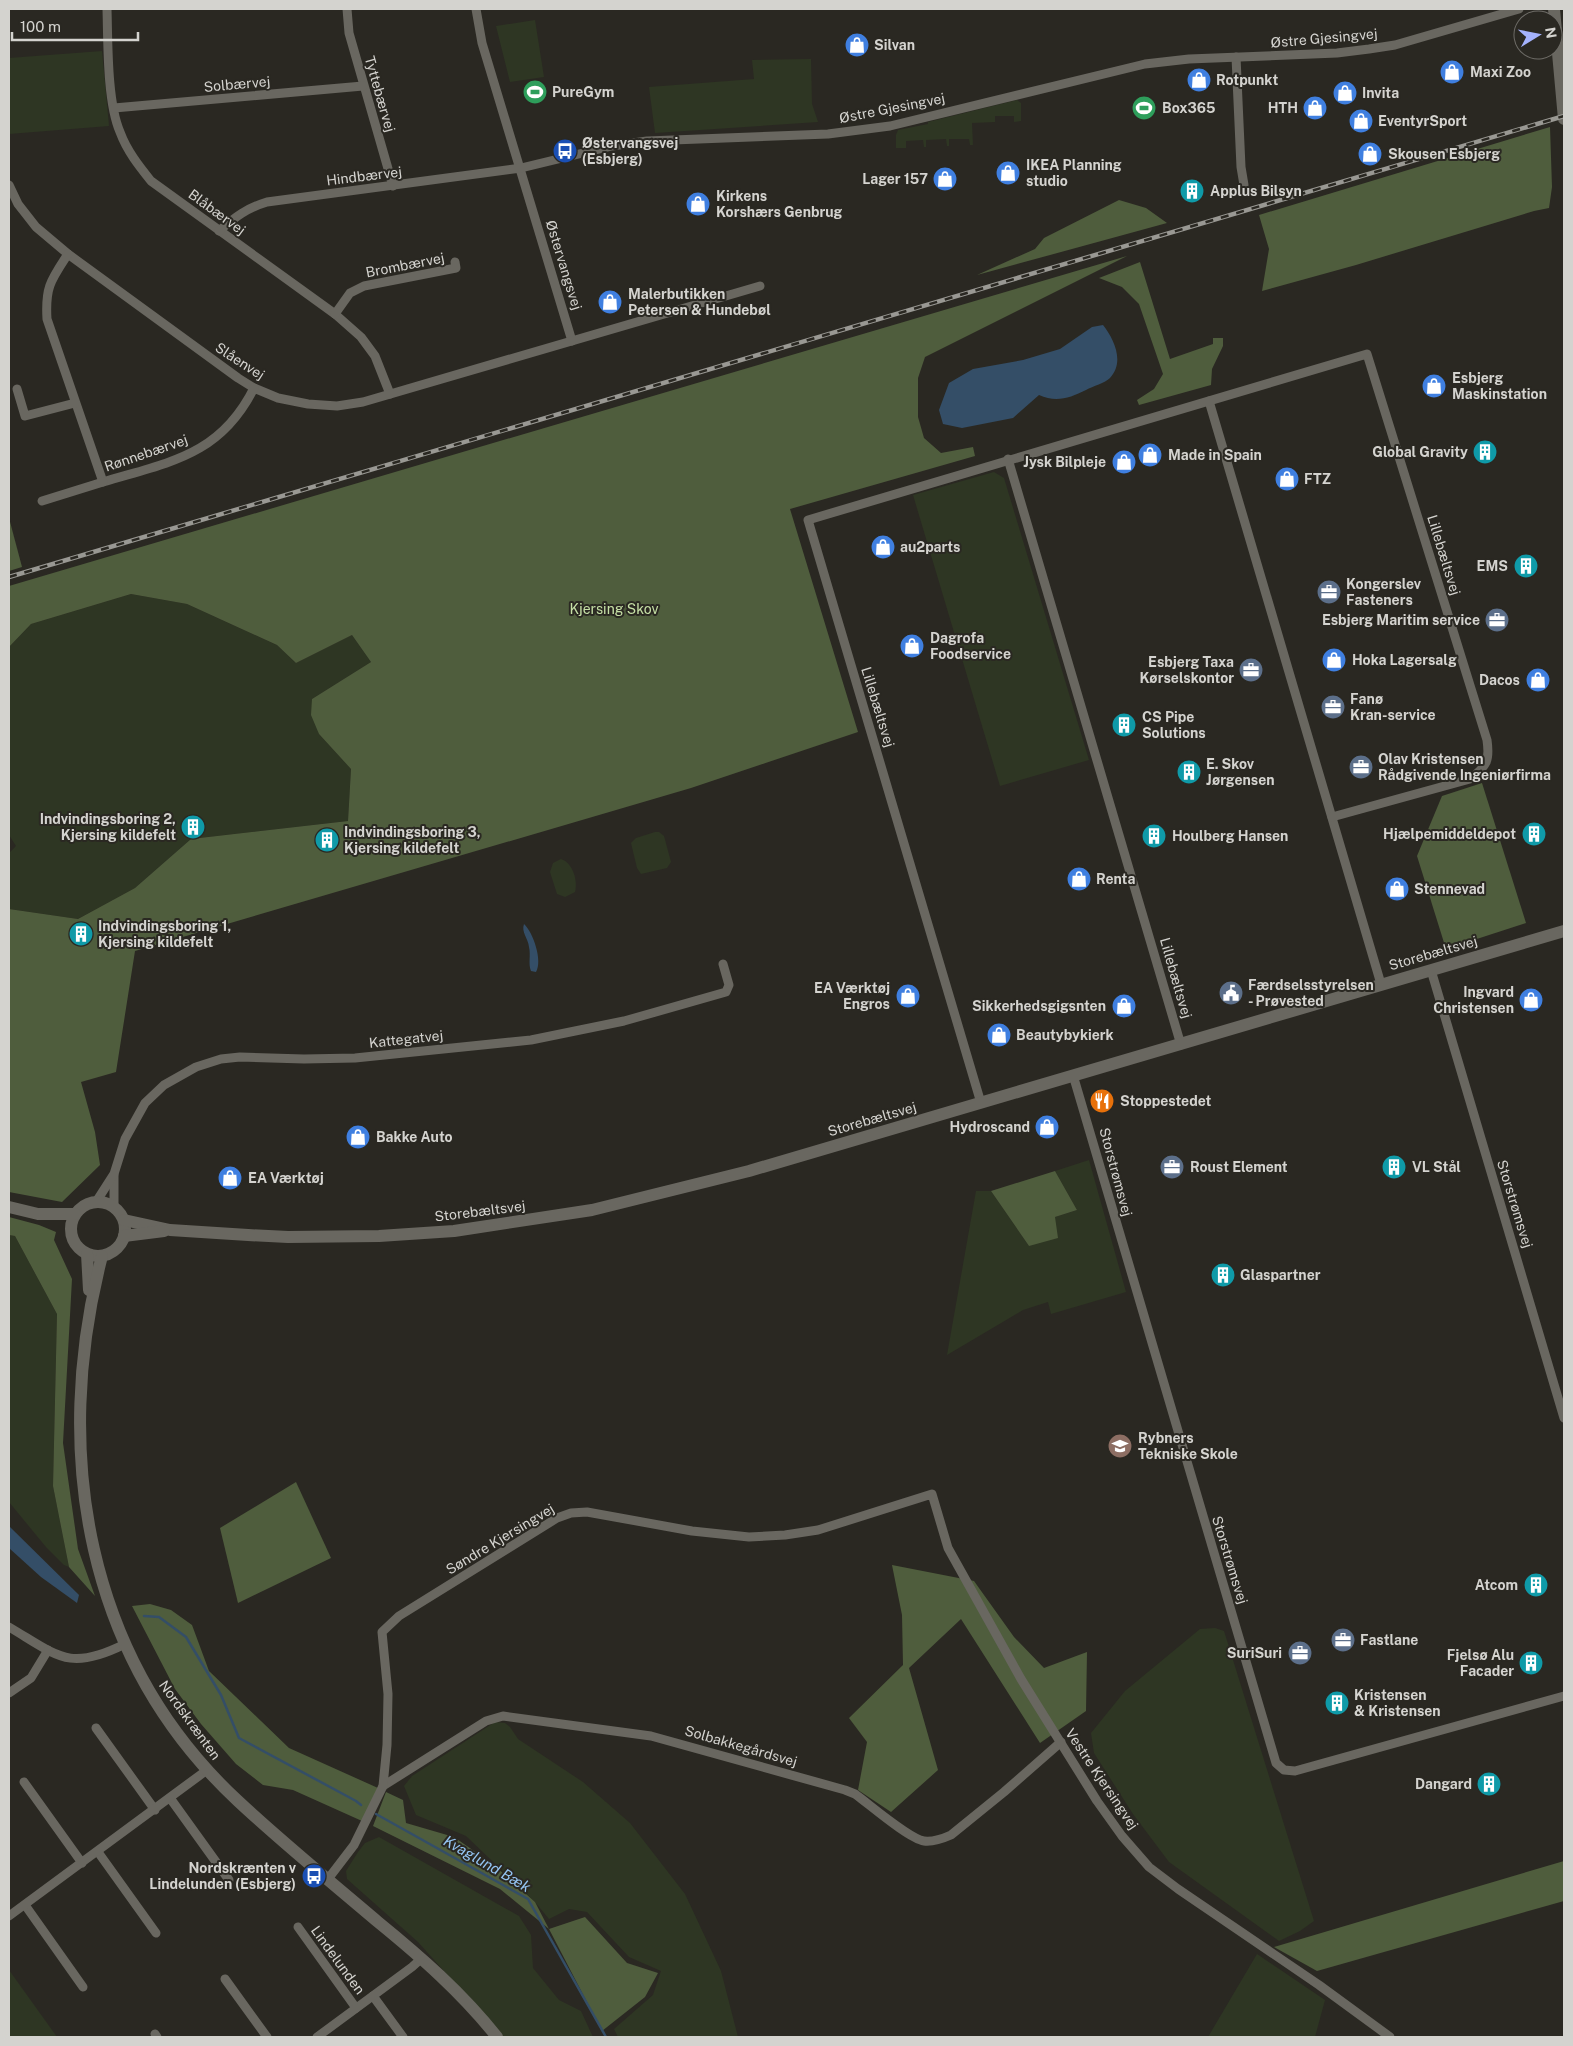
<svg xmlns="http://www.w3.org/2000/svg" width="1573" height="2046" font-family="'Public Sans',sans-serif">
<rect width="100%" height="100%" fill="#2a2822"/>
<g fill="#2e3623">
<path d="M535,20L544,77L510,82L496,26Z"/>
<path d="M102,51L109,126L9,134V58Z"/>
<path d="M811,59L812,104L818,122L655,133L649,87L754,79L752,60Z"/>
<path d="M1017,100L1021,103V121L1014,122V116H995V122L972,123L973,145H970L969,139H949V146H947L946,139L926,140V147H924L923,140L906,141V148H896V135L898,130L928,124V122Z"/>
<path d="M994,472L1004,478L1089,760L1000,786L913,495Z"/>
<path d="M131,594L187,604L277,645L296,663L352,635L371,662L312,699L319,734L351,769L348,821L191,839L135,888L78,919L9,909V853L16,846L9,835V647L31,624Z"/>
<path d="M655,832H659L664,836L671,862L667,868L641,874L637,868L631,843L636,838Z"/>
<path d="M561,859C573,863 578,881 575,892L565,897L557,894L550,872L553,863Z"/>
<path d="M1089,1160L1126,1292L1051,1314L1048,1302L1023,1310L947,1355L976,1191H991L1029,1246L1055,1217L1077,1210L1055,1171Z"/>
<path d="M9,1235L15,1236L57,1314L53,1486L69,1567L64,1565L46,1547L9,1502Z"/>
<path d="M1215,1628L1224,1631L1314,1921L1300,1931L1279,1941L1169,1862L1133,1814L1094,1753L1091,1733L1125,1691L1200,1629Z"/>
<path d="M495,1722L505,1723L510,1727L518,1739L583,1782L630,1823L685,1894L721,1971L738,2037H618L614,2029L653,1995L661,1971L629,1957L587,1912L569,1909L549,1919L535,1902L466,1836L416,1815L404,1786L412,1776Z"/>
<path d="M379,1837L519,1916L531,1935L533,1968L559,2000L581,2011L593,2037H503L418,1942L347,1879L346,1871L358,1852L365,1843Z"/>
<path d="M1257,1954L1325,2000L1315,2037H1208Z"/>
<path d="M9,1970L57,2037H9Z"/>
</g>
<g fill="#4f5d3d">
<path d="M1550,127L1552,187L1549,208L1534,211L1356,265L1262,291L1269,249L1259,215Z"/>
<path d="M1119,200L1146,208L1167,223L977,275L1035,249L1044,238Z"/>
<path d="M1127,256L925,357L918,378V417L924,438L941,453L973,447L975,456L790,509L858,732L691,788L135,951L116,1072L81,1082L95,1132L100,1165L62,1202L9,1192V909L78,919L135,888L191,839L348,821L351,769L319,734L311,715L312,699L371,662L352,635L296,663L277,645L187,604L131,594L31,624L9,647V586Z"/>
<path d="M1140,262L1170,359L1213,344V338H1223V346L1212,369L1211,385L1139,405L1137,400L1154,389L1163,374L1139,304L1122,287L1099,278Z"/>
<path d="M9,518L22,567L9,571Z"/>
<path d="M1482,783L1526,923L1446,949L1417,856L1442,796Z"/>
<path d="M1055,1171L1077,1210L1055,1217L1058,1238L1029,1246L991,1191Z"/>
<path d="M9,1217L39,1225L56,1232L54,1240L72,1279L63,1443L78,1549L95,1596L69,1567L53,1486L57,1314L15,1236L9,1235Z"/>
<path d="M296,1482L331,1558L238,1603L220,1528Z"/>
<path d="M892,1565L974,1581L1014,1637L1044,1668L1087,1652L1086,1711L1040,1743L961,1619L909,1668L938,1770L891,1812L858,1790L867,1742L849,1718L903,1665L902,1615Z"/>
<path d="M150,1604L171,1610L192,1625L209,1671L289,1748L378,1788L362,1821L293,1790L263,1785L236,1764L201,1724L175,1689L132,1606Z"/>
<path d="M386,1792L403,1800L406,1823L454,1837L494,1865L535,1902L549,1929L585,1917L627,1963L658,1973L645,1997L602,2031L549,1929L500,1889L373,1826Z"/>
<path d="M1564,1861V1901L1317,1971L1274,1947Z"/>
</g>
<g fill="#344e67">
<path d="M1103,325C1114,339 1125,362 1110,378C1105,383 1093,386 1086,390C1070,398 1056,403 1039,395L1013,418L962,428L943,424L939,410L949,383L973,369L1023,360L1060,349L1092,327Z"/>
<path d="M524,924C533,932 543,961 536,972L531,971C528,964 531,955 529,947C528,938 521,932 524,924Z"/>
<path d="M9,1526L79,1595L77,1603L41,1577L9,1548Z"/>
</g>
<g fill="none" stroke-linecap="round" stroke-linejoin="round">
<g stroke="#344e67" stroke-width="2.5">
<path d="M144,1616L159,1617L186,1637L221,1695L239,1738L356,1801L361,1805"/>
<path d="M376,1814L528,1899L606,2037"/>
</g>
<g stroke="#696760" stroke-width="9">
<path d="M107,9C108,43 107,102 120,132C127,151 139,166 151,181L335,314L361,337L375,356L390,394"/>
<path d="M347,9L349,33L393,186"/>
<path d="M476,9L482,43L572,341"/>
<path d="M1236,57L1241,167L1244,185"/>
<path d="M114,108L363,86"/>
<path d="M9,185L18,204L36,227L68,254L238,378L254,388L278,398L308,404L337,406L363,402L760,286"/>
<path d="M219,231C235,217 247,208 267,202L521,168L612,146L647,141L828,134L890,126L1145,64L1189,59L1337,53L1369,49L1395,45L1519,9"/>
<path d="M68,254C51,280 45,287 47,319L103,482C169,462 220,456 254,388"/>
<path d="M335,314L350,293L364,286L456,268L455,262"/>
<path d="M17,389L25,416L75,403"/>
<path d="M1209,401L1381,984"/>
<path d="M1008,459L1181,1045"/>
<path d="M42,501L103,482"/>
<path d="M1431,970L1564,1418"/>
<path d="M1073,1075L1276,1763L1284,1770L1295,1771L1564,1696"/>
<path d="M981,1103L808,520C994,463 1181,410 1367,354L1487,740C1490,761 1487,766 1470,779L1332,817"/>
<path d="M114,1175V1207"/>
<path d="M96,1202L114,1174L125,1139L145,1103L164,1085L196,1067L221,1059L240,1057L304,1059L355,1058L531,1040L624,1021L726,992L729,985L723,964"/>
<path d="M9,1627C58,1656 69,1672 125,1644"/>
<path d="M9,1693L31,1678L48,1650"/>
<path d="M96,1728L155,1810"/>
<path d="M24,1782L82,1863"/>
<path d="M383,1786L486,1721L503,1716L651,1736L845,1790L855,1794C869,1804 909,1839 924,1841C933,1842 942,1839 951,1835L1004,1792L1061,1742"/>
<path d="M170,1798L229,1880"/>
<path d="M98,1852L156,1933"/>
<path d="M328,1879L354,1845L383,1786L387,1745L388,1694L382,1632L399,1616L557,1518L571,1513L587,1512L692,1531L749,1537L785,1535L818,1530L932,1494L948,1548L1021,1679L1097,1801L1122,1836L1149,1867L1178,1889L1319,1985L1390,2037"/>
<path d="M25,1905L83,1987"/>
<path d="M9,1916L207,1770"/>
<path d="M298,1927L356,2008"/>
<path d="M225,1979L267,2037"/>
<path d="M373,1996L403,2037"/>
<path d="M155,2034L157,2037"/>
<path d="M317,2037L412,1967L422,1958"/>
</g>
<g stroke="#696760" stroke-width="12">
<path d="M1554,9L1564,119"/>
<circle cx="98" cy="1229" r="27"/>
<path d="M9,1207L38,1214H75"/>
<path d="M124,1220L170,1230L248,1235L288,1237L379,1236L454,1231L592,1210L749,1171L1564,931"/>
<path d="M124,1236L164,1231"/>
<path d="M87,1254L89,1290"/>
<path d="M102,1256C51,1452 86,1660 238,1801C283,1843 331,1882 378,1922C421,1957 462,1993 497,2037"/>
</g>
<defs>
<path id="rail" d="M9,577L1564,116"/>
</defs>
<use href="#rail" stroke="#999893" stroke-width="4.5"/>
<use href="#rail" stroke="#2a2822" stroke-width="2.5" stroke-dasharray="8" stroke-linecap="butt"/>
</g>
<defs>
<symbol id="shop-disc" viewBox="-11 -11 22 22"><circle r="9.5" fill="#3f7fe0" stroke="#2a2822"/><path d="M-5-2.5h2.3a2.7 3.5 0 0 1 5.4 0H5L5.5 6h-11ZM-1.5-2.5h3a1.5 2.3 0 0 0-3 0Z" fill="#fff"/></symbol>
<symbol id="stadium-disc" viewBox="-11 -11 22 22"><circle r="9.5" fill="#2e9e5b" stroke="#2a2822"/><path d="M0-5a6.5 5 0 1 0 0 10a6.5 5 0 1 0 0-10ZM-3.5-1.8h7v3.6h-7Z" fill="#fff"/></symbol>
<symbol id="bus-disc" viewBox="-11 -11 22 22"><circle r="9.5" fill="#1a4fb4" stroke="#2a2822"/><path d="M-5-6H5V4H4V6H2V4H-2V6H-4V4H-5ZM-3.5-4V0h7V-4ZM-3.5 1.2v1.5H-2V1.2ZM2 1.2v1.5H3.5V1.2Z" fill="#fff"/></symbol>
<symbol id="building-disc" viewBox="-11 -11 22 22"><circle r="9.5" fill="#0f9aa8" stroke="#2a2822"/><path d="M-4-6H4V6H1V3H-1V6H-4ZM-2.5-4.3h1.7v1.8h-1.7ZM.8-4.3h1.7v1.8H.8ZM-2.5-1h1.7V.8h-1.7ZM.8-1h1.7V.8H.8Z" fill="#fff"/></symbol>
<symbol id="office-disc" viewBox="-11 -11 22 22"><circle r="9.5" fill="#5c6f8a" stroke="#2a2822"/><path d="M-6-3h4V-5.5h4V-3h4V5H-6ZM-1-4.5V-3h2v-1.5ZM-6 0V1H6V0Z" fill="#fff"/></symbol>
<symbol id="civic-disc" viewBox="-11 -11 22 22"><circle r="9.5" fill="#5c6f8a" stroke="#2a2822"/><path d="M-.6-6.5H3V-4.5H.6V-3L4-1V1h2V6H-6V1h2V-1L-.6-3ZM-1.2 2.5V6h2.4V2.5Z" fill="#fff"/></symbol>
<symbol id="restaurant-disc" viewBox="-11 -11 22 22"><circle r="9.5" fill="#e8710a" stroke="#2a2822"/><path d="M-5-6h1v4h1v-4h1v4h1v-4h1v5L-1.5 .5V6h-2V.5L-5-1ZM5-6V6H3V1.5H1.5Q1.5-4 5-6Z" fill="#fff"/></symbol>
<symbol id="university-disc" viewBox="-11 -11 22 22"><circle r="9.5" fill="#8d6e63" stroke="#2a2822"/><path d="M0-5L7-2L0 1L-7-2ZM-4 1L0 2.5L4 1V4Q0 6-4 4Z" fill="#fff"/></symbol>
</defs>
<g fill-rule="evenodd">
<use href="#shop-disc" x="843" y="31" width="28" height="28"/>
<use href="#shop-disc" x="1438" y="58" width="28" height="28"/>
<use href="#shop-disc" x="1185" y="66" width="28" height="28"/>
<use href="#stadium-disc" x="521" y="78" width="28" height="28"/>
<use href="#shop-disc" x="1331" y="79" width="28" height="28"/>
<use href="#stadium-disc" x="1130" y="94" width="28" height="28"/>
<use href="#shop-disc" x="1301" y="94" width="28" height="28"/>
<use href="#shop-disc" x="1347" y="107" width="28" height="28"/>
<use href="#bus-disc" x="551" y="137" width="28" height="28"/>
<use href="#shop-disc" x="1356" y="140" width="28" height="28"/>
<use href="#shop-disc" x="994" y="159" width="28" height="28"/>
<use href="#shop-disc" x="931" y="165" width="28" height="28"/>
<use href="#building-disc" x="1178" y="177" width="28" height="28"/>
<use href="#shop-disc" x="684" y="190" width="28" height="28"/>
<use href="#shop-disc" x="596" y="288" width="28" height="28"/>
<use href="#shop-disc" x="1420" y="372" width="28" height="28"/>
<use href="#building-disc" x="1471" y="438" width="28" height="28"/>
<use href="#shop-disc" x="1136" y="441" width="28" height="28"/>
<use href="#shop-disc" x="1110" y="448" width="28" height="28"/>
<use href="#shop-disc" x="1273" y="465" width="28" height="28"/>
<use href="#shop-disc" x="869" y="533" width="28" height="28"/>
<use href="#building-disc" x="1512" y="552" width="28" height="28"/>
<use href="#office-disc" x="1315" y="578" width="28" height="28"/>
<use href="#office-disc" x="1483" y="606" width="28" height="28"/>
<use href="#shop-disc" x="898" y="632" width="28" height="28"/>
<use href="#shop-disc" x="1320" y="646" width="28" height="28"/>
<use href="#office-disc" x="1237" y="656" width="28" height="28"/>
<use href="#shop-disc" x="1524" y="666" width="28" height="28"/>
<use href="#office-disc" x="1319" y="693" width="28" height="28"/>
<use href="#building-disc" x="1110" y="711" width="28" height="28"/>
<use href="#office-disc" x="1347" y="753" width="28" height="28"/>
<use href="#building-disc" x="1175" y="758" width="28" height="28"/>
<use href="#building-disc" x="179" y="813" width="28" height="28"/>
<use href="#building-disc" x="1520" y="820" width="28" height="28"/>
<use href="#building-disc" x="1140" y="822" width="28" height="28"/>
<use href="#building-disc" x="313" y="826" width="28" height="28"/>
<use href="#shop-disc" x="1065" y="865" width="28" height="28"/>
<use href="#shop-disc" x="1383" y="875" width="28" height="28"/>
<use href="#building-disc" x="67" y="920" width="28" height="28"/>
<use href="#civic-disc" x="1217" y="979" width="28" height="28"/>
<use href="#shop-disc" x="894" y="982" width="28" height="28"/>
<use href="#shop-disc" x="1517" y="986" width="28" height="28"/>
<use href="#shop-disc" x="1110" y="992" width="28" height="28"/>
<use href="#shop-disc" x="985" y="1021" width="28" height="28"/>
<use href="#restaurant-disc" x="1088" y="1087" width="28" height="28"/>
<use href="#shop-disc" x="1033" y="1113" width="28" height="28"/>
<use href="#shop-disc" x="344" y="1123" width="28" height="28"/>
<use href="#office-disc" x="1158" y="1153" width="28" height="28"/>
<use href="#building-disc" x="1380" y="1153" width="28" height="28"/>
<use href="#shop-disc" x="216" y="1164" width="28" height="28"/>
<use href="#building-disc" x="1209" y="1261" width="28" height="28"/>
<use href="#university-disc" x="1106" y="1432" width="28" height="28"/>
<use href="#building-disc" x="1522" y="1571" width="28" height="28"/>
<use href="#office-disc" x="1329" y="1626" width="28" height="28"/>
<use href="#office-disc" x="1286" y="1639" width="28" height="28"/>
<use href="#building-disc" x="1517" y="1649" width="28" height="28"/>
<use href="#building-disc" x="1323" y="1689" width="28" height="28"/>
<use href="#building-disc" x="1475" y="1770" width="28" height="28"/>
<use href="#bus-disc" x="300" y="1862" width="28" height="28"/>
</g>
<g text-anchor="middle" stroke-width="4" stroke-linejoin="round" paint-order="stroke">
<g font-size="14" fill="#d4d3cf" stroke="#2a2822">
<text transform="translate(1324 38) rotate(-5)" y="5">Østre Gjesingvej</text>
<text transform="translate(237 84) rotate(-5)" y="5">Solbærvej</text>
<text transform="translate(380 94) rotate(74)" y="5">Tyttebærvej</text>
<text transform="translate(892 108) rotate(-11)" y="5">Østre Gjesingvej</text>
<text transform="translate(364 176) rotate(-7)" y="5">Hindbærvej</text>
<text transform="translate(217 212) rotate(36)" y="5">Blåbærvej</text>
<text transform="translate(405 265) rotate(-11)" y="5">Brombærvej</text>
<text transform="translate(564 265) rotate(73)" y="5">Østervangsvej</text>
<text transform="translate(240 361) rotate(33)" y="5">Slåenvej</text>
<text transform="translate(146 453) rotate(-19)" y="5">Rønnebærvej</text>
<text transform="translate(1444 555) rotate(73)" y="5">Lillebæltsvej</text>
<text transform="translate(878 707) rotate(73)" y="5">Lillebæltsvej</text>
<text transform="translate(1433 953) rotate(-16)" y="5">Storebæltsvej</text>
<text transform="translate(1176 978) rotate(74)" y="5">Lillebæltsvej</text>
<text transform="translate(406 1039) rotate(-6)" y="5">Kattegatvej</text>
<text transform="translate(872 1119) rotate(-16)" y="5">Storebæltsvej</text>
<text transform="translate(1116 1172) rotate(75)" y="5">Storstrømsvej</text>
<text transform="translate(1515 1204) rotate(73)" y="5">Storstrømsvej</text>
<text transform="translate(480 1211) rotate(-7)" y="5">Storebæltsvej</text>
<text transform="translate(500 1539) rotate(-31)" y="5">Søndre Kjersingvej</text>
<text transform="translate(1230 1560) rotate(73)" y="5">Storstrømsvej</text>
<text transform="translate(190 1720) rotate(54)" y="5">Nordskrænten</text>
<text transform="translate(741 1746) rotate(16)" y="5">Solbakkegårdsvej</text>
<text transform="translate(1102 1779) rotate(56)" y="5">Vestre Kjersingvej</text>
<text transform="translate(338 1960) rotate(54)" y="5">Lindelunden</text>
</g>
<g font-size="14" font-weight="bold" fill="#d4d3cf" stroke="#2a2822" text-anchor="start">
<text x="874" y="50">Silvan</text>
<text x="1470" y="77">Maxi Zoo</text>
<text x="1216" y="85">Rotpunkt</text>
<text x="552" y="97">PureGym</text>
<text x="1362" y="98">Invita</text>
<text x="1162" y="113">Box365</text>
<text x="1298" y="113" text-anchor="end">HTH</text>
<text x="1378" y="126">EventyrSport</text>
<text x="582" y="148">Østervangsvej<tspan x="582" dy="16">(Esbjerg)</tspan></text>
<text x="1388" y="159">Skousen Esbjerg</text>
<text x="1026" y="170">IKEA Planning<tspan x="1026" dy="16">studio</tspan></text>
<text x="928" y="184" text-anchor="end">Lager 157</text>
<text x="1210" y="196">Applus Bilsyn</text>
<text x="716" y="201">Kirkens<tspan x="716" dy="16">Korshærs Genbrug</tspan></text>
<text x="628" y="299">Malerbutikken<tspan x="628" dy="16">Petersen &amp; Hundebøl</tspan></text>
<text x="1452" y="383">Esbjerg<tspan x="1452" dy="16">Maskinstation</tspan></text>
<text x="1468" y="457" text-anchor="end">Global Gravity</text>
<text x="1168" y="460">Made in Spain</text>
<text x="1106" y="467" text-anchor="end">Jysk Bilpleje</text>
<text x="1304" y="484">FTZ</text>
<text x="900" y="552">au2parts</text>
<text x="1508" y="571" text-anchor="end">EMS</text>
<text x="1346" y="589">Kongerslev<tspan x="1346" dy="16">Fasteners</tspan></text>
<text x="1480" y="625" text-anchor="end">Esbjerg Maritim service</text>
<text x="930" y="643">Dagrofa<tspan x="930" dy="16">Foodservice</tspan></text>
<text x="1352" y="665">Hoka Lagersalg</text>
<text x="1234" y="667" text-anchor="end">Esbjerg Taxa<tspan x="1234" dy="16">Kørselskontor</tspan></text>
<text x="1520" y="685" text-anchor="end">Dacos</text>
<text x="1350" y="704">Fanø<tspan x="1350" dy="16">Kran-service</tspan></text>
<text x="1142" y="722">CS Pipe<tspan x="1142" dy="16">Solutions</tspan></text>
<text x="1378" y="764">Olav Kristensen<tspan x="1378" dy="16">Rådgivende Ingeniørfirma</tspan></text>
<text x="1206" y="769">E. Skov<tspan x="1206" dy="16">Jørgensen</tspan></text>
<text x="176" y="824" text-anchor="end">Indvindingsboring 2,<tspan x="176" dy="16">Kjersing kildefelt</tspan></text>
<text x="344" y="837">Indvindingsboring 3,<tspan x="344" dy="16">Kjersing kildefelt</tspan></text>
<text x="1516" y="839" text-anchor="end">Hjælpemiddeldepot</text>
<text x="1172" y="841">Houlberg Hansen</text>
<text x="1096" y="884">Renta</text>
<text x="1414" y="894">Stennevad</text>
<text x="98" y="931">Indvindingsboring 1,<tspan x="98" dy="16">Kjersing kildefelt</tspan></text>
<text x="1248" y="990">Færdselsstyrelsen<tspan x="1248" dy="16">- Prøvested</tspan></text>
<text x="890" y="993" text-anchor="end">EA Værktøj<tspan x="890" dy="16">Engros</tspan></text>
<text x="1514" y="997" text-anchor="end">Ingvard<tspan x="1514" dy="16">Christensen</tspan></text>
<text x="1106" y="1011" text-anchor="end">Sikkerhedsgigsnten</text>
<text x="1016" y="1040">Beautybykierk</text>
<text x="1120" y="1106">Stoppestedet</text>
<text x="1030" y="1132" text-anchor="end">Hydroscand</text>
<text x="376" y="1142">Bakke Auto</text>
<text x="1190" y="1172">Roust Element</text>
<text x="1412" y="1172">VL Stål</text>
<text x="248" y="1183">EA Værktøj</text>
<text x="1240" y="1280">Glaspartner</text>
<text x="1138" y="1443">Rybners<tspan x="1138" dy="16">Tekniske Skole</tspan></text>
<text x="1518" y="1590" text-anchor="end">Atcom</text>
<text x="1360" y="1645">Fastlane</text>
<text x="1282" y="1658" text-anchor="end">SuriSuri</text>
<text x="1514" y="1660" text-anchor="end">Fjelsø Alu<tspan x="1514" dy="16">Facader</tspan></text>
<text x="1354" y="1700">Kristensen<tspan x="1354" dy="16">&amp; Kristensen</tspan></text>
<text x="1472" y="1789" text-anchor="end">Dangard</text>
<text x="296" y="1873" text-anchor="end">Nordskrænten v<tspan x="296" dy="16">Lindelunden (Esbjerg)</tspan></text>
</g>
<g font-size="14" fill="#c6e0a6" stroke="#2a2822">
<text x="614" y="614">Kjersing Skov</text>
</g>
<g font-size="15" font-style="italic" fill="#93c3f1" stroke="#2a2822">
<text transform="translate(487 1864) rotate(30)" y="5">Kvaglund Bæk</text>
</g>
</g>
<rect width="1573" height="2046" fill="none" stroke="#d4d3cf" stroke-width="20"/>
<g transform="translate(1538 35) rotate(80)"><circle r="24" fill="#2a2822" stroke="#6e6c67"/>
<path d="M0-4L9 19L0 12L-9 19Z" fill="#a4b2fc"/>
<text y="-8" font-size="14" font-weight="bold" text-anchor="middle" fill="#d4d3cf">N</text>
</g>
<path d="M12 32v8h126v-8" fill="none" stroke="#d4d3cf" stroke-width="2.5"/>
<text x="20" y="32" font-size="15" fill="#d4d3cf" stroke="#2a2822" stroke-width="4" paint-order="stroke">100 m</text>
</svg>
